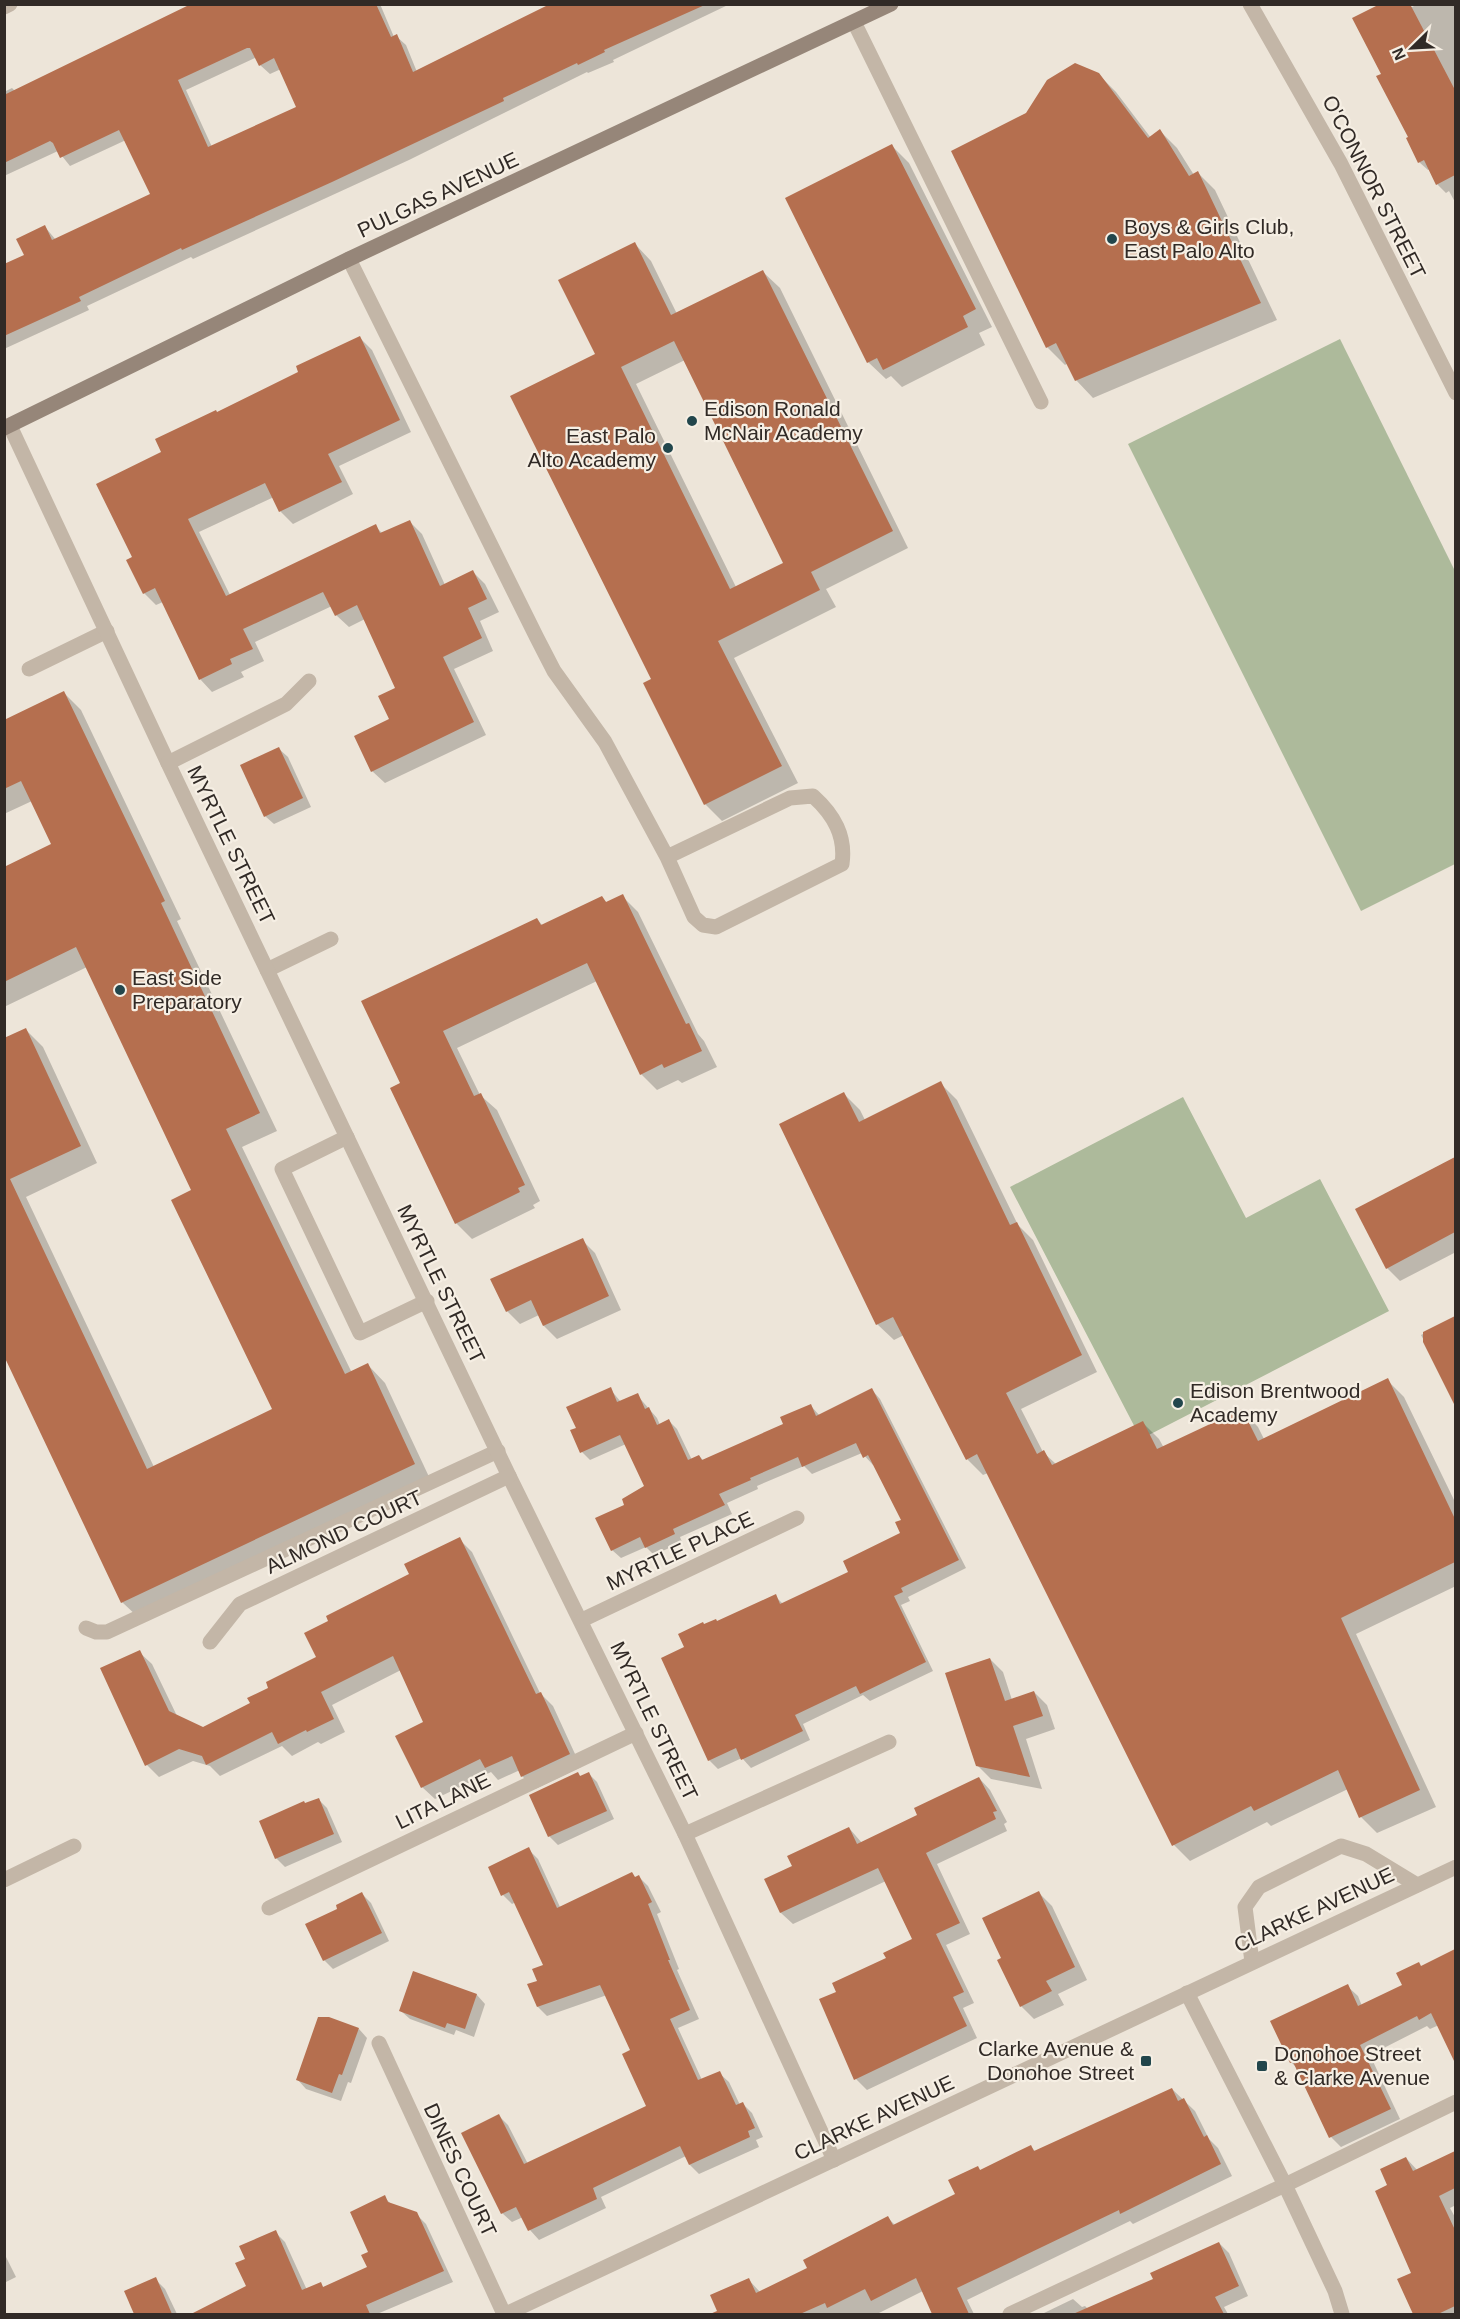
<svg xmlns="http://www.w3.org/2000/svg" width="1460" height="2319" font-family="Helvetica,sans-serif">
<rect width="100%" height="100%" fill="#ede5d9"/>
<g fill="#adba9b">
<path d="M1340,339L1455,571V864L1361,911L1128,444Z"/>
<path d="M1183,1097L1246,1218L1320,1179L1389,1311L1141,1439L1010,1187Z"/>
</g>
<g fill="#0003" fill-rule="evenodd">
<path d="M195,4H380L394,37L396,36L406,45L417,72L555,4H730L613,60L614,62L588,73L587,72L409,160L193,259L191,257L87,306L89,310L4,349V266L26,256L45,227L56,240L152,195L126,140L70,166L58,151L4,176V92L12,88L15,91ZM257,57L260,65L270,74L281,69L298,107L212,147L186,90Z"/>
<path d="M1418,4H1456V204L1449,191L1446,193L1437,184L1430,169L1428,170L1419,162L1383,74L1406,10Z"/>
<path d="M1098,74L1116,92L1151,138L1160,131L1177,148L1194,175L1198,173L1215,190L1277,320L1093,398L1076,380L1068,363L1065,365L1047,347L1027,114Z"/>
<path d="M892,146L909,163L992,327L979,333L985,345L902,387L891,376L886,379L868,362Z"/>
<path d="M635,244L651,261L677,314L763,272L780,288L908,548L826,589L836,607L734,658L798,783L722,821L705,804L653,680L597,355ZM685,360L785,564L736,587L636,384Z"/>
<path d="M360,338L372,350L411,432L339,466L353,494L293,524L280,511L274,497L199,532L230,595L375,526L383,534L410,522L422,534L445,585L473,572L485,584L499,612L480,621L493,651L454,669L486,735L385,783L372,771L391,720L397,689L365,619L349,627L336,615L332,606L255,642L264,661L241,672L244,677L212,692L200,679L163,602L156,605L144,593L134,558L163,452L218,414L300,373Z"/>
<path d="M64,693L81,710L181,919L177,921L277,1131L242,1147L352,1373L368,1365L385,1383L431,1481L140,1619L122,1602L4,1353V1040L26,1030L43,1047L97,1163L26,1197L154,1467L274,1410L193,1191L87,967L4,1007V868L53,845L32,801L4,814V721Z"/>
<path d="M279,749L288,757L311,807L274,824L265,816Z"/>
<path d="M622,896L638,912L698,1034L704,1041L717,1067L682,1083L678,1080L657,1090L641,1074L597,981L457,1048L480,1095L497,1110L540,1201L533,1205L535,1208L472,1239L456,1223L402,1084L363,1002L537,919L543,926L602,898L607,903Z"/>
<path d="M940,1083L957,1100L1018,1225L1033,1240L1097,1372L1021,1409L1043,1452L1057,1465L1143,1423L1159,1439L1164,1448L1242,1410L1258,1427L1264,1439L1387,1380L1404,1397L1456,1504V1586L1356,1634L1436,1807L1377,1833L1361,1817L1348,1789L1271,1826L1267,1822L1190,1861L1174,1845L988,1473L983,1475L967,1459L904,1335L894,1340L877,1324L844,1094L860,1110L865,1120Z"/>
<path d="M1456,1157V1252L1400,1281L1387,1268L1357,1209Z"/>
<path d="M582,1240L595,1253L621,1310L557,1339L544,1326L539,1315L520,1324L507,1311Z"/>
<path d="M1456,1318V1400L1421,1335Z"/>
<path d="M610,1389L621,1402L637,1395L657,1418L660,1425L669,1421L677,1429L692,1460L699,1456L704,1461L785,1425L811,1406L820,1416L872,1390L880,1399L966,1568L908,1597L910,1601L901,1605L933,1671L870,1701L863,1695L803,1724L810,1740L751,1768L742,1758L718,1769L709,1760L686,1648L705,1626L718,1623L775,1596L783,1604L850,1573L902,1534L903,1520L875,1464L873,1465L862,1453L812,1474L804,1466L757,1486L758,1489L727,1503L732,1514L680,1537L682,1542L654,1555L646,1547L621,1558L612,1550L626,1505L646,1489L626,1444L590,1460L582,1452L578,1429Z"/>
<path d="M459,1539L472,1552L540,1693L553,1706L581,1767L535,1789L522,1776L520,1770L498,1780L491,1772L435,1799L422,1787L424,1723L401,1670L332,1705L345,1732L321,1744L318,1742L292,1756L282,1746L220,1776L210,1766L193,1761L159,1777L147,1765L139,1652L152,1664L177,1716L203,1728L252,1704L270,1689L319,1658L411,1575Z"/>
<path d="M990,1659L1003,1672L1012,1700L1034,1692L1047,1705L1055,1729L1026,1739L1042,1789L991,1779L977,1765Z"/>
<path d="M577,1773L581,1777L589,1774L597,1782L614,1819L558,1845L549,1836Z"/>
<path d="M979,1778L990,1790L1007,1822L1004,1824L1007,1831L937,1864L970,1934L946,1945L974,2003L963,2008L977,2038L867,2090L856,2079L838,1992L914,1940L886,1881L793,1924L781,1913L766,1880L794,1867L849,1828L862,1843L919,1816Z"/>
<path d="M318,1799L327,1808L342,1842L285,1867L276,1858L306,1804Z"/>
<path d="M528,1849L538,1859L560,1907L639,1877L648,1886L661,1912L657,1914L679,1969L677,1970L699,2019L678,2028L702,2080L719,2073L729,2082L740,2105L743,2104L752,2113L763,2137L756,2140L759,2147L699,2174L690,2165L686,2156L601,2197L606,2208L539,2240L530,2230L523,2217L512,2222L502,2213L499,2116L508,2125L528,2164L648,2107L632,2050L607,1995L547,2016L538,2007L539,1981L545,1966L516,1902L512,1904L503,1895Z"/>
<path d="M1039,1893L1052,1906L1087,1980L1058,1994L1064,2005L1034,2019L1021,2006L1003,1959Z"/>
<path d="M362,1894L371,1903L389,1941L333,1969L324,1960L339,1910Z"/>
<path d="M1456,1953V2050L1447,2042L1439,2025L1430,2029L1427,2026L1370,2055L1400,2119L1341,2147L1331,2137L1298,2069L1291,2062L1347,1986L1358,1996L1362,2006L1404,1986L1422,1967Z"/>
<path d="M414,1973L477,1995L485,2004L474,2037L456,2030L454,2035L410,2019L401,2011Z"/>
<path d="M359,2029L367,2038L351,2083L348,2082L341,2101L306,2089L298,2080Z"/>
<path d="M1172,2089L1195,2111L1209,2139L1218,2148L1232,2176L1133,2224L1130,2221L967,2300L974,2314H934L923,2291L877,2314H720L712,2296L748,2279L760,2292L809,2269L888,2218L895,2225L957,2195L978,2168L981,2171L1031,2147L1036,2152Z"/>
<path d="M1456,2153V2205L1450,2208L1456,2219V2314H1415L1399,2280L1413,2274L1389,2186L1406,2158L1418,2171Z"/>
<path d="M384,2197L392,2205L416,2214L426,2224L453,2282L377,2314H194L248,2287L247,2260L275,2232L285,2242L307,2290L320,2284L324,2288L369,2267Z"/>
<path d="M1219,2243L1229,2253L1248,2296L1224,2307L1228,2314H1045L1044,2313L1073,2299L1082,2307L1085,2306L1088,2309L1155,2280Z"/>
<path d="M4,2253L16,2277L4,2283Z"/>
<path d="M155,2279L165,2289L177,2314H136L126,2292Z"/>
</g>
<g fill="#b56f4f" fill-rule="evenodd">
<path d="M191,4H376L391,37L397,34L413,72L550,4H707L604,50L605,52L578,65L577,63L503,98L504,101L332,182L182,250L181,248L79,297L81,301L4,336V264L24,255L16,239L45,225L52,240L150,194L119,130L60,158L53,143L50,141L4,163V95ZM247,48H250L259,66L274,58L296,107L208,147L178,80Z"/>
<path d="M1380,4H1410L1455,90V175L1436,185L1424,160L1418,163L1406,138L1408,137L1376,76L1381,74L1352,18Z"/>
<path d="M1075,63L1099,73L1148,138L1160,129L1189,176L1198,171L1261,303L1075,381L1056,343L1046,348L951,151L1026,113L1047,80Z"/>
<path d="M892,144L976,309L963,316L968,327L883,370L877,358L867,363L785,198Z"/>
<path d="M635,242L671,315L763,270L893,531L811,572L820,590L718,641L782,766L704,805L643,683L651,679L510,396L595,354L558,280ZM674,341L783,563L730,589L621,367Z"/>
<path d="M360,336L400,420L328,454L342,482L279,512L265,483L188,519L226,596L376,524L380,533L410,520L440,586L473,570L487,599L468,608L482,638L443,657L474,722L371,772L354,736L389,719L378,696L395,688L357,605L335,616L323,592L243,629L253,649L230,659L232,664L199,680L155,588L143,594L126,560L132,557L96,484L161,452L155,439L216,410L217,412L298,372L296,366Z"/>
<path d="M64,691L165,901L161,903L260,1113L226,1129L345,1374L368,1363L415,1464L121,1603L4,1356V1038L26,1028L81,1146L10,1179L147,1469L272,1409L171,1200L191,1190L76,947L4,982V867L51,844L21,781L4,789V720Z"/>
<path d="M279,747L303,798L264,817L240,765Z"/>
<path d="M623,894L686,1024L689,1023L702,1051L664,1068L662,1064L640,1075L587,963L443,1031L474,1096L481,1093L525,1185L518,1188L520,1192L455,1224L390,1088L400,1083L361,1001L537,918L541,925L602,896L606,902Z"/>
<path d="M941,1081L1010,1225L1017,1222L1082,1355L1006,1393L1037,1454L1044,1450L1052,1465L1143,1421L1157,1449L1242,1409L1258,1441L1388,1378L1455,1519V1562L1341,1618L1420,1790L1359,1818L1338,1770L1254,1811L1251,1806L1172,1846L977,1454L966,1460L893,1317L876,1325L779,1124L844,1092L859,1122Z"/>
<path d="M1455,1157V1232L1386,1269L1355,1209Z"/>
<path d="M583,1238L609,1296L543,1326L531,1300L506,1312L490,1279Z"/>
<path d="M1455,1316V1406L1423,1342V1332Z"/>
<path d="M611,1387L617,1402L638,1393L645,1409L649,1407L657,1425L669,1419L688,1460L699,1455L702,1460L783,1424L780,1417L811,1404L816,1416L872,1388L959,1560L901,1588L903,1592L894,1596L926,1662L860,1694L856,1686L795,1715L803,1731L741,1760L736,1748L708,1761L661,1658L684,1647L678,1634L703,1622L704,1624L716,1619L717,1621L776,1594L780,1604L848,1572L843,1561L900,1533L895,1522L901,1520L868,1455L863,1458L856,1443L802,1467L798,1457L750,1478L751,1480L719,1494L725,1505L673,1529L675,1534L645,1548L640,1537L611,1551L595,1518L624,1505L622,1499L644,1486L620,1435L580,1453L570,1430L576,1428L566,1407Z"/>
<path d="M460,1537L536,1694L541,1692L570,1754L521,1777L512,1756L485,1768L480,1759L421,1788L395,1736L423,1722L393,1656L321,1692L334,1719L307,1732L306,1730L278,1744L272,1732L206,1765L202,1756L179,1749L145,1766L100,1668L140,1650L169,1711L203,1727L250,1703L247,1698L268,1688L266,1682L316,1657L304,1633L328,1621L326,1616L409,1574L404,1564Z"/>
<path d="M990,1658L1005,1701L1034,1691L1043,1716L1013,1726L1030,1777L976,1766L945,1673Z"/>
<path d="M578,1772L580,1776L589,1772L607,1811L548,1837L529,1795Z"/>
<path d="M979,1777L997,1811L993,1812L996,1819L926,1853L960,1923L936,1934L964,1992L953,1997L967,2026L854,2080L819,1999L836,1992L832,1983L886,1958L883,1953L912,1939L878,1868L780,1913L764,1879L792,1866L787,1856L849,1827L857,1844L917,1815L914,1808Z"/>
<path d="M319,1798L334,1834L275,1859L259,1821L304,1801L305,1803Z"/>
<path d="M529,1847L557,1908L632,1872L635,1877L639,1875L652,1902L648,1904L670,1960H668L690,2010L670,2019L698,2080L720,2071L736,2105L743,2102L755,2128L748,2131L750,2137L689,2165L680,2146L593,2188L597,2199L528,2231L516,2207L501,2214L461,2133L499,2114L524,2164L646,2106L622,2054L630,2050L600,1985L537,2007L527,1984L537,1981L532,1969L543,1965L509,1892L501,1896L488,1867Z"/>
<path d="M1039,1891L1075,1967L1046,1981L1052,1991L1020,2007L997,1960L1001,1958L982,1918Z"/>
<path d="M362,1892L382,1933L323,1961L305,1924L337,1909L336,1905Z"/>
<path d="M1455,1949V2063L1431,2013L1419,2020L1417,2016L1360,2045L1391,2109L1329,2138L1293,2062L1290,2063L1270,2021L1348,1984L1358,2006L1402,1985L1396,1973L1419,1962L1421,1966Z"/>
<path d="M413,1971L477,1994L465,2029L447,2023L445,2028L399,2011Z"/>
<path d="M318,2017H329L359,2028L342,2075L339,2074L332,2093L296,2080Z"/>
<path d="M1172,2088L1178,2101L1184,2098L1204,2137L1207,2135L1221,2164L1120,2214L1119,2210L957,2288L969,2314H932L916,2278L871,2301L865,2289L827,2308L825,2303L800,2314H710L717,2311L710,2295L749,2278L756,2293L807,2268L803,2260L888,2216L893,2225L955,2194L948,2180L978,2166L980,2170L1031,2145L1034,2151Z"/>
<path d="M1455,2151V2188L1439,2196L1455,2230V2306L1438,2314H1413L1397,2279L1411,2273L1375,2191L1387,2185L1380,2169L1406,2157L1413,2171Z"/>
<path d="M385,2195L388,2202L417,2212L444,2271L366,2305L370,2314H191L246,2286L235,2263L245,2259L239,2246L276,2230L302,2290L321,2282L323,2287L367,2267L361,2255L368,2252L350,2212Z"/>
<path d="M1219,2242L1239,2286L1215,2297L1224,2314H1073L1153,2279L1150,2273Z"/>
<path d="M156,2277L172,2314H134L124,2291Z"/>
</g>
<g fill="none" stroke-linecap="round" stroke-linejoin="round">
<g stroke="#c3b6a7" stroke-width="15">
<path d="M854,22L1041,402"/>
<path d="M349,259L537,638L554,671L605,742L667,857L694,917L703,925L716,927L842,864C846,836 834,815 813,796L790,798L667,857"/>
<path d="M29,669L107,631"/>
<path d="M267,970L331,939"/>
<path d="M347,1137L282,1169L360,1333L427,1301"/>
<path d="M86,1628L96,1632H107L498,1451"/>
<path d="M4,1880L74,1846"/>
<path d="M1252,1962L1245,1907L1259,1887L1341,1846L1366,1854L1417,1885"/>
<path d="M1010,2314L1285,2185L1456,2102"/>
</g>
<g stroke="#c3b6a7" stroke-width="15">
<path d="M1250,4L1341,164L1456,393"/>
<path d="M4,7L10,4"/>
<path d="M10,426L168,763L509,1476L685,1834L834,2160"/>
<path d="M168,763L286,704L309,681"/>
<path d="M582,1620L797,1518"/>
<path d="M210,1642L240,1604L509,1476"/>
<path d="M685,1834L889,1742"/>
<path d="M269,1908L636,1733"/>
<path d="M1187,1993L1285,2185L1335,2291L1342,2314"/>
<path d="M379,2043L504,2314"/>
<path d="M506,2314L1456,1867"/>
</g>
<path stroke="#968679" stroke-width="15" d="M4,428L349,259L891,4"/>
</g>
<g fill="#22464c" stroke="#f6efe4" stroke-width="2">
<circle cx="1112" cy="239" r="6"/>
<circle cx="692" cy="421" r="6"/>
<circle cx="668" cy="448" r="6"/>
<circle cx="120" cy="990" r="6"/>
<circle cx="1178" cy="1403" r="6"/>
<rect x="1140" y="2055" width="12" height="12" rx="3"/>
<rect x="1256" y="2060" width="12" height="12" rx="3"/>
</g>
<g text-anchor="middle" stroke-width="4.5" stroke-linejoin="round" paint-order="stroke">
<g font-size="21" fill="#312a26" stroke="#f6efe4">
<text transform="translate(1374 187) rotate(63)" y="7">O'CONNOR STREET</text>
<text transform="translate(438 195) rotate(-25)" y="7">PULGAS AVENUE</text>
<text transform="translate(231 845) rotate(64)" y="7">MYRTLE STREET</text>
<text transform="translate(441 1284) rotate(64)" y="7">MYRTLE STREET</text>
<text transform="translate(344 1532) rotate(-25)" y="7">ALMOND COURT</text>
<text transform="translate(680 1551) rotate(-25)" y="7">MYRTLE PLACE</text>
<text transform="translate(654 1721) rotate(64)" y="7">MYRTLE STREET</text>
<text transform="translate(443 1801) rotate(-26)" y="7">LITA LANE</text>
<text transform="translate(1314 1910) rotate(-25)" y="7">CLARKE AVENUE</text>
<text transform="translate(874 2118) rotate(-25)" y="7">CLARKE AVENUE</text>
<text transform="translate(460 2170) rotate(65)" y="7">DINES COURT</text>
</g>
<g font-size="21" fill="#312a26" stroke="#f6efe4" text-anchor="start">
<text x="1124" y="234">Boys &amp; Girls Club,<tspan x="1124" dy="24">East Palo Alto</tspan></text>
<text x="704" y="416">Edison Ronald<tspan x="704" dy="24">McNair Academy</tspan></text>
<text x="656" y="443" text-anchor="end">East Palo<tspan x="656" dy="24">Alto Academy</tspan></text>
<text x="132" y="985">East Side<tspan x="132" dy="24">Preparatory</tspan></text>
<text x="1190" y="1398">Edison Brentwood<tspan x="1190" dy="24">Academy</tspan></text>
<text x="1134" y="2056" text-anchor="end">Clarke Avenue &amp;<tspan x="1134" dy="24">Donohoe Street</tspan></text>
<text x="1274" y="2061">Donohoe Street<tspan x="1274" dy="24">&amp; Clarke Avenue</tspan></text>
</g>
</g>
<rect width="1460" height="2319" fill="none" stroke="#312a26" stroke-width="12"/>
<g transform="translate(1412 48) rotate(246)" stroke="#f6efe4" stroke-width="4.5" paint-order="stroke">
<path d="M0-4.5L10 22L0 15L-10 22Z" fill="#312a26"/>
<text y="-9" font-size="16" font-weight="bold" text-anchor="middle" fill="#312a26">N</text>
</g>
</svg>
